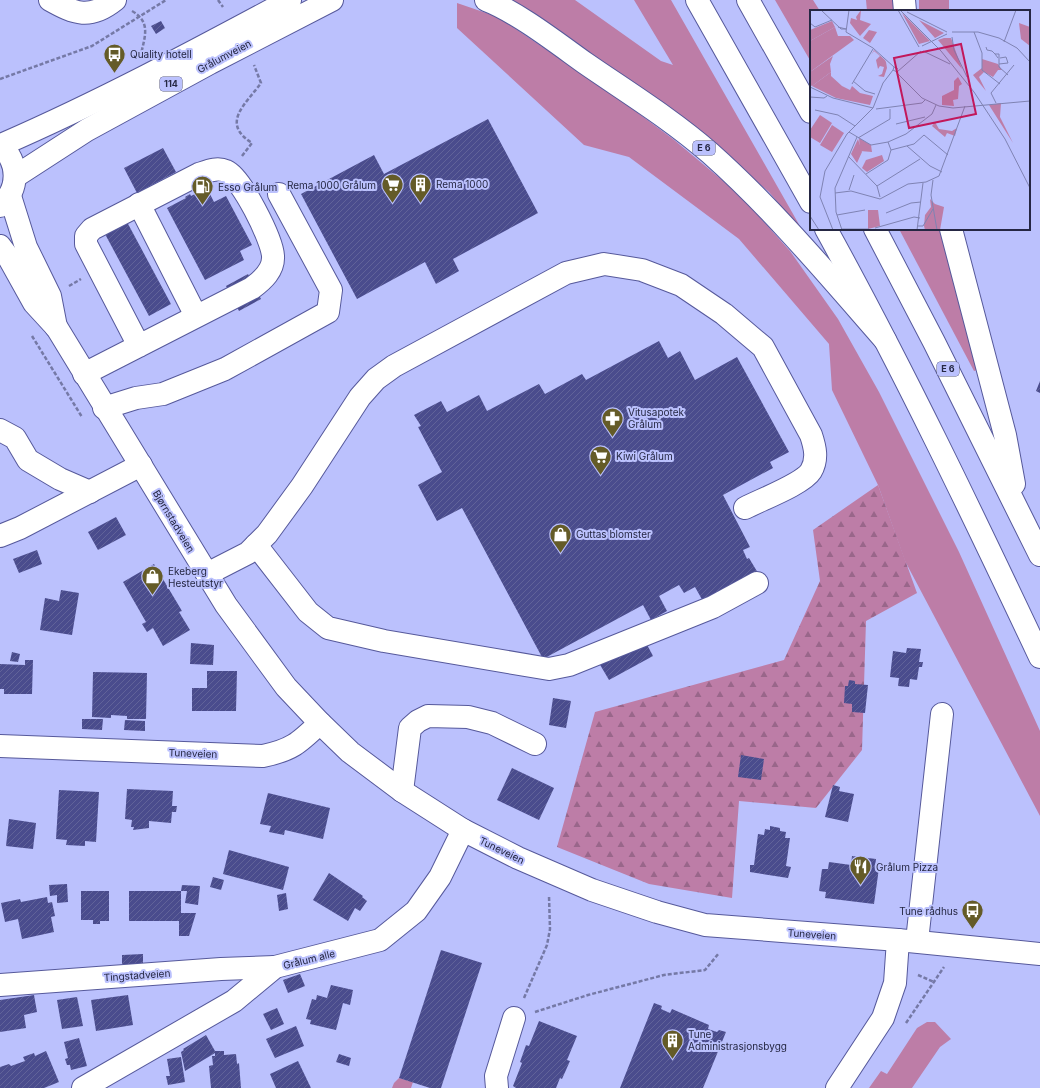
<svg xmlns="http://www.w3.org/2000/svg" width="1040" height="1088" font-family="Inter,sans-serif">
<defs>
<pattern id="forest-firs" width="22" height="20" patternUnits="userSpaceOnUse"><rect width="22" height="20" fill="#bd7da7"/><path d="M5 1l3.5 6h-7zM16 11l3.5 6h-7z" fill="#99668a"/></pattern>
<pattern id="building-hatch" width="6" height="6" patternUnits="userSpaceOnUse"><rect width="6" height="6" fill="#4a4c8d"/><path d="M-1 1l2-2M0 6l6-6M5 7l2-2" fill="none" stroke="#616399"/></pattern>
</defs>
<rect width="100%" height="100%" fill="#bbc1fd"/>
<g fill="#bd7da7">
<path d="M509,0H575L661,61L673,65L634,0H671L805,235L769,192L675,112Z"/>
<path d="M775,0H813L820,11H811V62Z"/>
<path d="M866,0H894L895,11H867Z"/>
<rect x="919" y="0" width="30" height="11"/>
<path d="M457,3L498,17L611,93L673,139L740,195L790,251L838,319L879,392L959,552L1040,731V816L905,561L878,485L832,390L829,344L739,239L629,157L584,145L457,28Z"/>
<path d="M899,229H944L980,369L974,371Z"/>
<path d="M927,1022H935L951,1039L940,1047L912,1088H869L881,1071L887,1074L917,1028Z"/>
<path d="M399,1078L413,1082L411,1088H392L394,1083Z"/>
</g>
<path fill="url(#forest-firs)" d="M878,485L917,593L866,621L862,750L816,808L739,801L732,898L649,884L557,847L595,712L784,660L820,581L813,530Z"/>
<g fill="url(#building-hatch)">
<path d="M161,21L165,28L156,34L151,26Z"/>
<path d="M488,119L538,213L453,259L459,271L436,284L425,262L357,299L301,194L374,155L384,174Z"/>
<path d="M163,148L176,172L137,193L124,168Z"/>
<path d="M207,188L214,202L226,196L252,245L240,251L244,260L205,280L167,208L186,198L185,197L190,194L191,196L197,193L196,191Z"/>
<path d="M127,222L171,304L149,316L105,234Z"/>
<path d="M248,274L261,299L239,311L226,286Z"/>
<path d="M659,341L668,358L680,351L695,380L737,357L789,452L770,462L773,468L723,495L750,547L743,550L747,559L749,558L758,573L704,603L695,587L684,593L679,585L659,596L667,611L651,620L643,605L543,659L462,508L437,521L418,485L442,472L418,427L421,426L414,415L441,401L447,412L479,395L487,411L539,384L545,394L582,374L586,380Z"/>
<path d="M1040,381V393L1036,391Z"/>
<path d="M116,517L126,535L98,550L88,532Z"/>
<path d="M37,550L42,564L19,573L13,559Z"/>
<path d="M154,564L182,611L179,612L190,630L163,646L153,628L147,632L142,624L146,622L123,582Z"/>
<path d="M61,590L79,593L72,635L40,630L45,598L59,601Z"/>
<path d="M644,639L653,656L609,680L599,663Z"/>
<path d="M191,643L214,645L213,665L190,664Z"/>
<path d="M907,648L921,649L919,662H923L922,667H919L917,680L910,679L909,687L898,686L899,678L890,677L893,651L906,653Z"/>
<path d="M12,652L20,654L18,662L10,661Z"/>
<path d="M25,660H33L32,694H4V689H0V664L25,665Z"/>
<path d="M207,671H237L236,711H192V688H207Z"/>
<path d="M93,672L147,673L146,719H127V716L111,715V718L92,717Z"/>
<path d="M849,680L855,681V684L868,685L865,713L852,712V704L844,703L845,686H848Z"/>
<path d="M553,698L571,701L566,728L549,725Z"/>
<path d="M82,719H103L102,730L82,729Z"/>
<path d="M125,720L145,721V731L124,730Z"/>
<path d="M741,755L764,759L761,780L738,777Z"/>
<path d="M512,768L554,788L539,820L497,800Z"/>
<path d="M833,785L840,787L839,791L854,794L848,822L825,817Z"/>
<path d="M127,789L173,791L172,806H177L176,812H172L171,823L149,821V828L133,830L134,827H131L132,820L125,819Z"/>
<path d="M59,790L99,792L96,842L85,841V846L66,845L67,840L56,839Z"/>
<path d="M268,793L330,808L323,839L285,830L284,835L269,832L271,826L260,824Z"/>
<path d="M9,819L36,823L33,849L6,846Z"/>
<path d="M770,826L780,828V831L786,832L785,838H790L786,866L791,867L788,878L750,872V865H754L758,834L764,835L765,829L770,830Z"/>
<path d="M229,850L289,867L283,890L223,874Z"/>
<path d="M852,856L876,859L875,867L879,868L874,904L825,898L826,892L819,891L822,869H828L829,862L851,865Z"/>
<path d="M329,873L363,896L362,897L367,901L360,911L355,908L348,921L313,900Z"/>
<path d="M213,877L224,880L221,890L210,887Z"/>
<path d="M67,884L68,902L57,903V895L50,896L49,885Z"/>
<path d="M182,885L200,886L198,905L185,903L187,891H181Z"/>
<path d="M81,891H109V921H100V924H93V920H81Z"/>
<path d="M129,891H181V913H196L189,936H179V921H129Z"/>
<path d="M286,893L288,909L279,911L277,895Z"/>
<path d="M47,897L48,903L52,902L55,916L51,917L54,932L22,939L18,919L5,922L1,903L20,899L21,902Z"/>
<path d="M441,950L482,963L441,1088H430L399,1078Z"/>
<path d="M143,954V964H122V955Z"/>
<path d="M300,974L305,986L288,993L283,980Z"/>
<path d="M331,985L353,990L350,1005L343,1003L336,1030L310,1024L311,1020L306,1019L312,999L316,1000L317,995L327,998Z"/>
<path d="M34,995L37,1012L24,1015L26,1028L0,1032V1000Z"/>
<path d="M128,995L133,1025L96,1031L91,1000Z"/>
<path d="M77,997L83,1026L62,1029L57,1000Z"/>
<path d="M654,1003L662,1006L661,1009L670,1013L672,1009L709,1025L708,1029L717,1032L719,1030L726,1032L703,1088H620Z"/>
<path d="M277,1008L284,1024L271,1030L263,1014Z"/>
<path d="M539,1021L577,1036L567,1060L570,1061L562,1079L560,1078L556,1088H516L513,1086L522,1063L520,1062L526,1045L529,1046Z"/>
<path d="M296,1026L304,1046L275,1058L266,1039Z"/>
<path d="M206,1035L215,1051H224V1055L236,1054L237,1064L239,1063L241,1088H211L209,1066L213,1065L212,1056H215V1053L185,1071L181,1052L184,1050L183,1049Z"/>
<path d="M79,1038L87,1066L71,1070L70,1065H67L65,1059L68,1058L64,1042Z"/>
<path d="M46,1051L59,1082L44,1088H0V1067L9,1064L11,1066L25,1061L23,1057L34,1053L35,1056Z"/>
<path d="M339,1054L351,1058L349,1066L336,1062Z"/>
<path d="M181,1057L185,1082L168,1085L166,1076H170L167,1059Z"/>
<path d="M298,1061L311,1088H276L270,1074Z"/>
</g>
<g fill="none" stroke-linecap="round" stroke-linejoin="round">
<defs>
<g id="minor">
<path d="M50,0C75,14 90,20 115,0"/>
<path d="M10,196L26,247L50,296L56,327"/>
<path d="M139,204L196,316"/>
<path d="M0,246L9,258L34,303L57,328L226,605L286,687L320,723L350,752L402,791L463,830L518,858L592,890L657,912L705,925L898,940L1040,954"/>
<path d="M84,374L252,288C263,280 274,270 273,256C272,239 241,177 226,171C217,167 208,171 199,174L92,229L86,236V244L139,346"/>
<path d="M104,408L136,398L163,394L225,369L328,312L331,290L279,194"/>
<path d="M0,430L15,438L28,460L60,479L90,492"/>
<path d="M0,536L20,528L141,465"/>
<path d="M256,545L308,612L328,628L384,641L549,669L569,665L713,607L757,583"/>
<path d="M207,574L248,553L267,534L302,486L360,397L376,379L394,366L566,273L604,264L642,270L681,285L724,314L763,347L811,435C815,447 818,459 811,471C803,484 760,500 745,508"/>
<path d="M0,746L263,756C292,750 299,743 320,723"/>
<path d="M402,791L410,728L418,721L428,716L468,717L492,723L535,744"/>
<path d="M917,941L942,714"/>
<path d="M0,985L221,969L275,967"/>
<path d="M83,1088L234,1001L275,967L380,940L416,911L440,877L463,830"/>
<path d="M497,1088L496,1076L514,1018"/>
<path d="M837,1088L883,1018L895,983L898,940"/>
</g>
<g id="major">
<path d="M0,145C19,162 20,189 0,206"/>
<path d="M1,145C100,102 195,51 290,0"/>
<path d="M16,176L87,130L210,63L332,0"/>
</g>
<g id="highway">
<path d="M486,0C517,12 557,43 585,63C627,92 671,119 710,153C774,210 829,276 885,340"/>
<path d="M697,0L811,202"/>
<path d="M748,0L811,112"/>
<path d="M904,0L905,11"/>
<path d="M826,229C903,369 972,513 1040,657"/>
<path d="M875,229L934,342L1040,555"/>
<path d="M951,229L1005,435L1014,484"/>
</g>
</defs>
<use href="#minor" stroke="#56599b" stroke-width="24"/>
<use href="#major" stroke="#56599b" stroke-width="24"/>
<use href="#highway" stroke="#56599b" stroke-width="24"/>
<g stroke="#7579a6" stroke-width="2.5" stroke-dasharray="4 2" stroke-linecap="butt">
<path d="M218,0L223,7"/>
<path d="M132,11C151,22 145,36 141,54"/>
<path d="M0,79L92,46L166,0"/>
<path d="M242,156L252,143C220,123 246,104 261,83L254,65"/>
<path d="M69,286L81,279"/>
<path d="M32,336L82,417"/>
<path d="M918,975L934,982"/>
<path d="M524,998L547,945L550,929L549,896"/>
<path d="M535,1012L588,995L664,975L705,970L719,953"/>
<path d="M906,1023L944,967"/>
</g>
<use href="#minor" stroke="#fff" stroke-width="22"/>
<use href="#major" stroke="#fff" stroke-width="22"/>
<use href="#highway" stroke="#fff" stroke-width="22"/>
</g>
<defs>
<symbol id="bus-pin" viewBox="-11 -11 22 30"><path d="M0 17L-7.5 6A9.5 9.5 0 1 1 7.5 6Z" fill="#645b28" stroke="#bbc1fd"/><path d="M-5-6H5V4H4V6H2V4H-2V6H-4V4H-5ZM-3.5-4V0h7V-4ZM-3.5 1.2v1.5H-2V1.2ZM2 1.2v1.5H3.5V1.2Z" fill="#fff"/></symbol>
<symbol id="building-pin" viewBox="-11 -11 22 30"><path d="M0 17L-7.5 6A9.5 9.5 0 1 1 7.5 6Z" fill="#645b28" stroke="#bbc1fd"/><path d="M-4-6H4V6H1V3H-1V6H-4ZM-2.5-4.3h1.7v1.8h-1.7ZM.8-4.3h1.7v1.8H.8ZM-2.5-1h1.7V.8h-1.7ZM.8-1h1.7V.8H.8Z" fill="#fff"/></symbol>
<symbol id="supermarket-pin" viewBox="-11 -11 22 30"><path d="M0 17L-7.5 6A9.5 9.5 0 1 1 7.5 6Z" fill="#645b28" stroke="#bbc1fd"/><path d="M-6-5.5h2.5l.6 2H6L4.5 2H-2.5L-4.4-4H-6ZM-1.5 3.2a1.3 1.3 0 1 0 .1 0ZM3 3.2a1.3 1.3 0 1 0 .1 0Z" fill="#fff"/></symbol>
<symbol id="fuel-pin" viewBox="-11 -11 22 30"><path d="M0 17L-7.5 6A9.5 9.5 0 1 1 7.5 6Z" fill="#645b28" stroke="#bbc1fd"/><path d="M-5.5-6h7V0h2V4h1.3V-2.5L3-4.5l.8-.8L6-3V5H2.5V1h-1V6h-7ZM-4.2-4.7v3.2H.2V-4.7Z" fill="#fff"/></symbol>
<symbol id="pharmacy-pin" viewBox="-11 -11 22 30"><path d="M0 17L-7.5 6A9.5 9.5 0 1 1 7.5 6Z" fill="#645b28" stroke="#bbc1fd"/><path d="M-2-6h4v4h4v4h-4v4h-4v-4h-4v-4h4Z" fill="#fff"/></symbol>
<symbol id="shop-pin" viewBox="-11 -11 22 30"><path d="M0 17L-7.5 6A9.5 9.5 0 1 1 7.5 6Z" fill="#645b28" stroke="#bbc1fd"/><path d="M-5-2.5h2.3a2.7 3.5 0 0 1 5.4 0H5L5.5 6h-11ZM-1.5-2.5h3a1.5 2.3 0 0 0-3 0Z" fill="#fff"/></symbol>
<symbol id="restaurant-pin" viewBox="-11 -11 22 30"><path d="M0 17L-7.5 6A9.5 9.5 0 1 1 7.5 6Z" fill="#645b28" stroke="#bbc1fd"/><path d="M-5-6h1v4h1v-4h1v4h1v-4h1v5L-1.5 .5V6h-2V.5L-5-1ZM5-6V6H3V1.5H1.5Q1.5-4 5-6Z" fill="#fff"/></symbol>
</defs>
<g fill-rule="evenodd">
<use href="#bus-pin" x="102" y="42" width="25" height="34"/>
<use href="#building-pin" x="408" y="172" width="25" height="34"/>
<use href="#supermarket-pin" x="380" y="172" width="25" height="34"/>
<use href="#fuel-pin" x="190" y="174" width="25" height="34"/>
<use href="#pharmacy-pin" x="600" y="406" width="25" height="34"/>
<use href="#supermarket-pin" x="588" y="444" width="25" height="34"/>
<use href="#shop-pin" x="548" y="522" width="25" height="34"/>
<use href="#shop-pin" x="140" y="564" width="25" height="34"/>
<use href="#restaurant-pin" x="848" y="854" width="25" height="34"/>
<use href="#bus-pin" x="960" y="898" width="25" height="34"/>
<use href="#building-pin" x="660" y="1028" width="25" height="34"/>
</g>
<g text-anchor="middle" stroke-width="4" stroke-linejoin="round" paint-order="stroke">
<g fill="#bbc1fd" stroke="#52557b" stroke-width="1">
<rect x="160" y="77" width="22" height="14" rx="3"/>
<rect x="693" y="141" width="22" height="14" rx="3"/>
<rect x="937" y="362" width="22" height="14" rx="3"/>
</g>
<g font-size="9" font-weight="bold" fill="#252743">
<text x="171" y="87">114</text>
<text x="704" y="151">E 6</text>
<text x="948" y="372">E 6</text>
</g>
<g font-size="10" fill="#252743" stroke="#bbc1fd" text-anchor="start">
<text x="130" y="58">Quality hotell</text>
<text x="436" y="188">Rema 1000</text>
<text x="376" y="189" text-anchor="end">Rema 1000 Grålum</text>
<text x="218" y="191">Esso Grålum</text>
<text x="628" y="416">Vitusapotek<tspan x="628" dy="12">Grålum</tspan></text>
<text x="616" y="460">Kiwi Grålum</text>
<text x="576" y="538">Guttas blomster</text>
<text x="168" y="575">Ekeberg<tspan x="168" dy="12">Hesteutstyr</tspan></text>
<text x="876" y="871">Grålum Pizza</text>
<text x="958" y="915" text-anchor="end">Tune rådhus</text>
<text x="688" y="1038">Tune<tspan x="688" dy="12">Administrasjonsbygg</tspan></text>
</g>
<g font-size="10" fill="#252743" stroke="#bbc1fd">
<text transform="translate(224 56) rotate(-28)" y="4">Grålumveien</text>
<text transform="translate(174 521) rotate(59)" y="4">Bjørnstadveien</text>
<text transform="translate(193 753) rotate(2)" y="4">Tuneveien</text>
<text transform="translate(502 850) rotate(26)" y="4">Tuneveien</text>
<text transform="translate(812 934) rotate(4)" y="4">Tuneveien</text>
<text transform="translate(309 959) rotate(-14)" y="4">Grålum alle</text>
<text transform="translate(137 975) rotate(-4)" y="4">Tingstadveien</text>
</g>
</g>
<g transform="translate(810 10)">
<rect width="220" height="220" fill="#bbc1fd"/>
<path d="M92,3L120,31L109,34ZM109,10L134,23L125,28ZM22,11L25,17L0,31V20ZM59,20L67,22L60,33L53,28ZM134,28H141L152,59L128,30ZM64,40L75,50L76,52L77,58L74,67L68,66L72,64L74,57L70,56L68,59L66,50L70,46L64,41L61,45ZM23,46L20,54L21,62L2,76L0,75V62ZM191,93L190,107L203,133L179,95ZM10,105L22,113L10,133L0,127V120ZM125,112L129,119L142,121L147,118L145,126L137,123L135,127L122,116ZM22,115L34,123L22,142L10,135ZM48,129L52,142L47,153L41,144ZM72,145L74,151L57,162L52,158L56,150Z" fill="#bd7da7"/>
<path d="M209,13L220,17V36L211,29ZM172,49L188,54L192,60H188L183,67L174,62L169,67L176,81L163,65L172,58ZM21,62V66L32,76L40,80L42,76L50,83L63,86L60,95L26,88L2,76ZM148,67L152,74L149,76L148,89L143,90L144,96L132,95V86L144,80V71ZM49,128L61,135L62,142L50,141ZM120,189L125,194L134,197L130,220H115L114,216L115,205L121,197Z" fill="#bd7da7"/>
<path d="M25,17L28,26H40L44,30L0,62V31Z" fill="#bd7da7"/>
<path d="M51,0L50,10L61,14L50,26L40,13L41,8L47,10L46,7ZM58,200H68L70,216L58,219Z" fill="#bd7da7"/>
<path fill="none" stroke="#7f83b3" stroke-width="1" d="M11,0L31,19H36L28,17M39,0L36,22L63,38L84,57M88,0L109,37M90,0L131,41L164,82L195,129L220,178M97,2L137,22M0,13L5,17L22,10M142,22H168L189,28L207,38L220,52M164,22L172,43V60L190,74M142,27L144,40L157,67M194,32L206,0M112,36L137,24M176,37L177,40L182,41L185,44M113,41L140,54M188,48L185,44H189V57L198,65M189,54L198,53L196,47L190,48M88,59L84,57L83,60L87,62L111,41M86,62L112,88L129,96L143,98L220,91M43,71L55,81L65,84M42,74L63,39M0,77L23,88L63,98M0,87L14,88L17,86M186,93L181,83L204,55M66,99L112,93L115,90M5,100L28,105L45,116M86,114L115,107M39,122L61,135L78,132L96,124L122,104L126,95M48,128L80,109V99M78,132L81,140L104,134L114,125L138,145M97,136L120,156L132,162M38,146L67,176L70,187M56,164L78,150L81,140M123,170L121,185L127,220M67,176L110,149M39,180L44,165M25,183L41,181L70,189L98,174L116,172L129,166L155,96M76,203L101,193L111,192M27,205L55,200M0,206L9,220M108,216H113L123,199M65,218L104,207L110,208M32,219H59M23,220L10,187L15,161L37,124L63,98L73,73L83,60M32,220L26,202L25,178L47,127M107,220L113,173"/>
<path fill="#c2185b" fill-opacity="0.15" stroke="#c2185b" stroke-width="2" d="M151,34L166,104L99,118L84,48Z"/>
<rect width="220" height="220" fill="none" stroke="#252743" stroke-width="2"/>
</g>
</svg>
